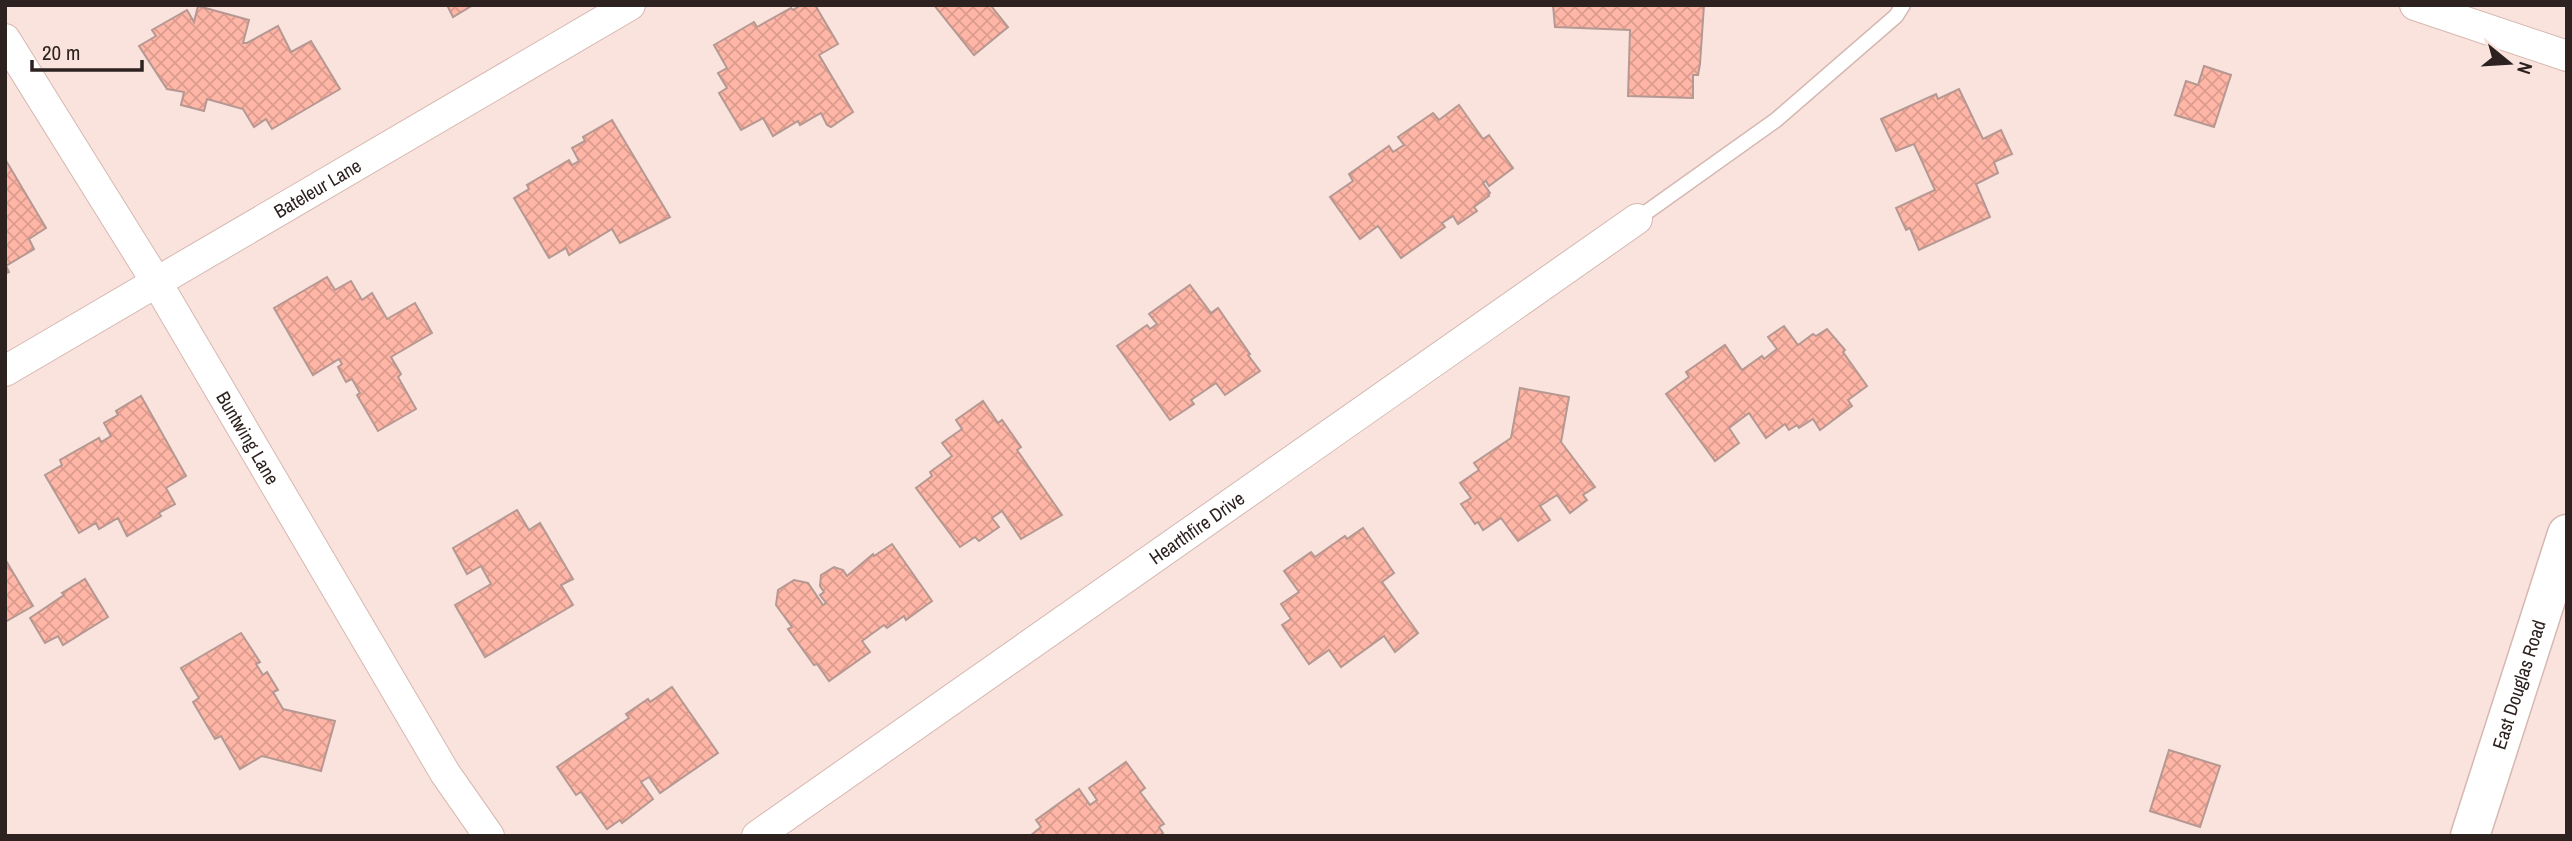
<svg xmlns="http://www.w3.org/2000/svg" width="2572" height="841" font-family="'Archivo Narrow',sans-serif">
<defs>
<pattern id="building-cross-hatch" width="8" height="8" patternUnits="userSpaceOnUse" patternTransform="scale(1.75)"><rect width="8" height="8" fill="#ffb6a6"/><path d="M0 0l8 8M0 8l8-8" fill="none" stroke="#db9c8e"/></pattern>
</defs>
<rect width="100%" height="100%" fill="#fbe3dd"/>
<g fill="url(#building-cross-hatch)" stroke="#b59892" stroke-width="2">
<path d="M447,5H473L453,17Z"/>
<path d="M801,5H815L838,44L819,55L853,112L831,127L827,125L821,113L800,125L798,121L773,136L763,118L741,130L719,93L727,88L718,73L727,68L714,45L754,22L757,27L791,8L793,10Z"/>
<path d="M934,5H995L992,7L1008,27L974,55Z"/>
<path d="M1553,5H1704L1700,64L1698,75H1693V98L1628,96L1630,30L1555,27Z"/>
<path d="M198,6L249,20L243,43H247L278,26L291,52L311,41L340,89L272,129L266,119L254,127L243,109L207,99L204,111L181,105L184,92L167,89L139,46L156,36L152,30L187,10L194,22Z"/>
<path d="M2204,66L2231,75L2214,127L2175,115L2186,81L2198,85Z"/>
<path d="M1959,89L1983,139L2001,130L2012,154L1994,162L1998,173L1976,184L1990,217L1919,250L1910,228L1906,230L1896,208L1935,190L1914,144L1896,151L1881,119L1936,94L1938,99Z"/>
<path d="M1459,105L1483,139L1489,135L1513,168L1489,186L1486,181L1483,183L1490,193L1488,195L1489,196L1474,207L1477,211L1458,224L1453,216L1442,223L1445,227L1401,258L1378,226L1360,239L1330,197L1353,181L1349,174L1389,146L1393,152L1404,145L1398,137L1433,113L1439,120Z"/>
<path d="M612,120L670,217L620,243L612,229L569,255L566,248L549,258L514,198L529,189L527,185L569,160L572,165L579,161L572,148L585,141L583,137Z"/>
<path d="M5,159L46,228L29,239L34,249L6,266L9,272L5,274Z"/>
<path d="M327,277L335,290L351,281L362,300L372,293L387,319L415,303L432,333L391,357L401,374L398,377L416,409L378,431L357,395L360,393L352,379L346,382L338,367L342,364L339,359L313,375L274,308Z"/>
<path d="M1190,285L1211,313L1218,308L1250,354L1248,355L1260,371L1225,395L1216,383L1191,400L1194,404L1170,420L1117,346L1147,325L1150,329L1157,324L1149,314Z"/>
<path d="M1784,326L1798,345L1813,334L1816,336L1827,329L1845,350L1843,352L1867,386L1848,400L1852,406L1820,430L1813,419L1799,428L1797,425L1789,430L1785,424L1766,438L1749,413L1729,428L1739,443L1715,461L1666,394L1689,377L1686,372L1725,345L1742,370L1762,356L1764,359L1777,349L1768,337Z"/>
<path d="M1520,388L1569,397L1561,442L1595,487L1583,495L1587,500L1570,513L1557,495L1540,506L1550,520L1518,541L1501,518L1483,530L1478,522L1475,524L1461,504L1471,498L1460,483L1479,470L1474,463L1511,438Z"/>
<path d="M141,396L186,476L166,488L175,504L159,513L161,516L127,536L118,518L99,529L96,523L79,533L45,475L62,465L60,460L99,438L101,442L111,436L104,423L118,415L116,411Z"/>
<path d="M983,401L998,423L1002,420L1021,447L1017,450L1062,515L1021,539L1002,511L992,518L999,527L979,541L975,537L960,547L916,488L932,476L930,472L952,456L942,443L962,429L956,420Z"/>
<path d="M517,510L529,530L540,523L573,579L561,585L573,605L485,657L455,605L491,584L481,566L467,574L453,548Z"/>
<path d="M1363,528L1394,573L1382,582L1418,633L1395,652L1384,636L1341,667L1329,650L1309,664L1282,625L1291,619L1281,604L1299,592L1284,571L1311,552L1315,557L1345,536L1347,539Z"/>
<path d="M892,544L932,601L906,620L904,616L887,628L884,625L862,641L870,652L829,681L817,664L814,665L788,629L792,627L776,605L778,590L794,580L808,583L823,605L826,603L820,595L824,592L820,586L821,575L834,567L843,570L847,576L873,554L874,556Z"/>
<path d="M5,559L33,606L5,622Z"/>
<path d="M85,579L108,617L63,645L58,636L45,643L30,618L64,595L62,593Z"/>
<path d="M241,633L260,662L256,664L263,675L267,672L278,690L273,692L283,709L335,721L321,771L262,756L240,769L221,736L215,739L193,702L199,698L181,668Z"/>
<path d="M672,687L718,753L660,793L649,777L641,782L653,799L622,823L620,820L607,829L581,792L576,795L557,767L629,718L626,714L648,699L650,702Z"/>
<path d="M2169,750L2220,766L2200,827L2150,811Z"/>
<path d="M1126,762L1145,788L1140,792L1164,824L1159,827L1163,833L1158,836H1030L1041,827L1036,820L1079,789L1090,805L1097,800L1089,788Z"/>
</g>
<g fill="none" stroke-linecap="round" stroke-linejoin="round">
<defs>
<path id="lane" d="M1637,219L1776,120L1896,16L1903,5"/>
<g id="street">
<path d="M2415,5L2567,56"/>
<path id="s1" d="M5,39L157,283L445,773L489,836"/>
<path id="s2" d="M5,371L630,5"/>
<path id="s3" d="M757,836L1637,219"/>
</g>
<g id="secondary">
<path id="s4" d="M2470,836L2567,534"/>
</g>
</defs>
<use href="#lane" stroke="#d5b8b1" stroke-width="17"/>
<use href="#street" stroke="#d5b8b1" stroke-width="32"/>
<use href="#secondary" stroke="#d5b8b1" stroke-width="41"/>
<use href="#lane" stroke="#fff" stroke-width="14"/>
<use href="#street" stroke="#fff" stroke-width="30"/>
<use href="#secondary" stroke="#fff" stroke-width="38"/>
</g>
<g text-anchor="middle" stroke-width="7" stroke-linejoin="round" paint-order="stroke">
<g font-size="19" fill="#2d221f" stroke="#fbe3dd">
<text dy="7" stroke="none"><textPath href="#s2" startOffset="362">Bateleur Lane</textPath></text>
<text dy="7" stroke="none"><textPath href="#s1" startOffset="467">Buntwing Lane</textPath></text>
<text dy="7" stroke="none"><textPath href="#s3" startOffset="537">Hearthfire Drive</textPath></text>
<text dy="7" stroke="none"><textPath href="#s4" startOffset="159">East Douglas Road</textPath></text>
</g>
</g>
<rect width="2572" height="841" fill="none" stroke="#2d221f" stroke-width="14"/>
<g transform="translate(2509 63) rotate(108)" stroke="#fbe3dd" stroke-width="5" paint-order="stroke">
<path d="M0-5L12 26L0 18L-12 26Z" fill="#2d221f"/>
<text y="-10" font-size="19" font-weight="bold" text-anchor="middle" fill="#2d221f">N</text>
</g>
<path d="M32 60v10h110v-10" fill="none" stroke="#2d221f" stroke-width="3.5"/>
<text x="42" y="60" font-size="21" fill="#2d221f" stroke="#fbe3dd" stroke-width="5" paint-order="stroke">20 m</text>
</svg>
